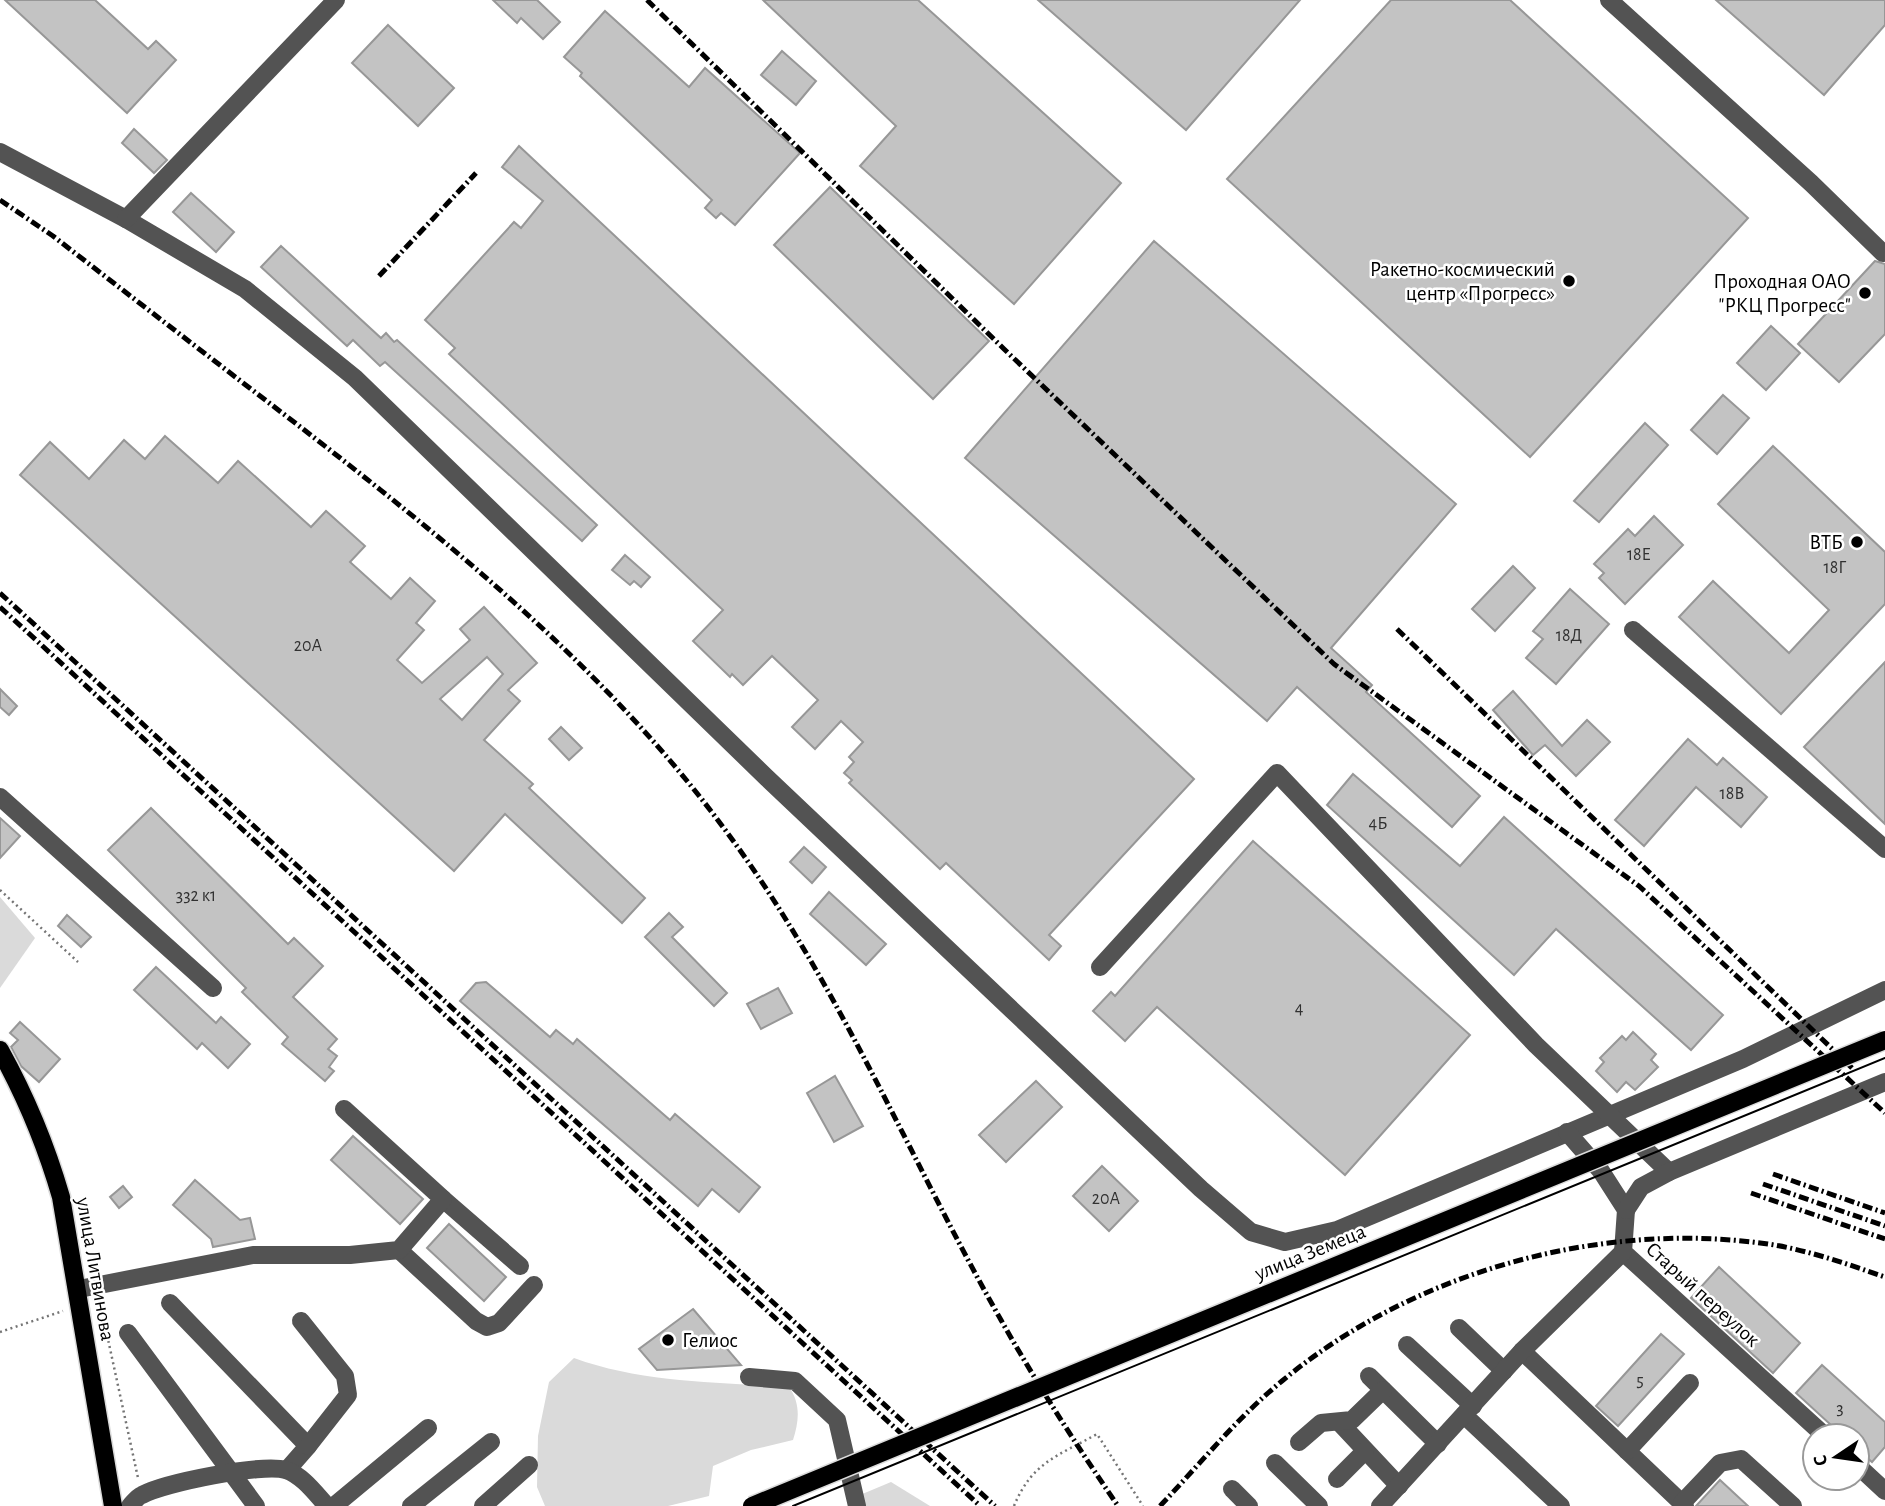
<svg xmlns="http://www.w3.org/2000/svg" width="1885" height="1506" font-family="'Alegreya Sans',sans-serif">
<rect width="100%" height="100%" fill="#fff"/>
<g fill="#dadada">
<path d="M0,897L35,938L0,988Z"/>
<path d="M574,1358C642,1383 718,1382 789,1387C801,1404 799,1421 793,1440L751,1450L713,1466L709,1496L668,1506H545L537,1487L538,1436L549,1382Z"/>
<path d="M891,1482L930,1506H863L860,1495Z"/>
</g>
<g fill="#c3c3c3" stroke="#979797" stroke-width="2" fill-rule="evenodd">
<path d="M5,0H95L148,49L156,41L176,60L127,113Z"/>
<path d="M493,0H537L560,22L543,39L521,18L517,23Z"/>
<path d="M763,0H918L1121,183L1014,304L860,166L896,126Z"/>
<path d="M1038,0H1300L1186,130Z"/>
<path d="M1391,0H1510L1748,218L1530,457L1227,179Z"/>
<path d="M1716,0H1885V25L1824,95Z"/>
<path d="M605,11L689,87L705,68L800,153L735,225L721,213L716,218L705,208L712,200L580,76L582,73L564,57Z"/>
<path d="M388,25L454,88L418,126L352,63Z"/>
<path d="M782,51L816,81L796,105L761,75Z"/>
<path d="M134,129L167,160L154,173L122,143Z"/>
<path d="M519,146L1194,779L1049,935L1061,946L1049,960L946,863L940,869L849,783L852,780L844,773L854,762L849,757L863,742L841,721L815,749L792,727L818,700L772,656L743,685L732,674L730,677L693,641L723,610L449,354L455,348L425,320L514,222L521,228L543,201L502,167Z"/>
<path d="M830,187L989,341L933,399L774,245Z"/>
<path d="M191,193L234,232L216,252L173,212Z"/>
<path d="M1154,241L1456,504L1331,648L1372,685L1366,692L1480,796L1452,827L1297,687L1267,721L965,458Z"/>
<path d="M281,246L381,338L386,333L394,342L397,340L597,525L582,541L385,362L380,366L353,340L347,346L261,267Z"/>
<path d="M1875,261L1885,264V334L1839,382L1798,344Z"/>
<path d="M1771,326L1800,353L1766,390L1737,363Z"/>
<path d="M1723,395L1749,418L1717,454L1691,430Z"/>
<path d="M1645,423L1668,445L1599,522L1574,501Z"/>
<path d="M165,436L218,483L238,461L311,527L326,511L365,546L350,562L391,599L410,578L435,601L416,623L424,630L397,660L422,683L470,640L460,629L484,607L537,663L508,690L520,701L484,740L533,784L529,788L645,898L622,923L505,814L454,871L20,475L50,442L89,479L124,440L145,459ZM487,657L503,674L462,720L440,699Z"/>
<path d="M1773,446L1885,552V604L1781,714L1679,617L1713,581L1789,653L1829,610L1718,504Z"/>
<path d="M1654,516L1683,545L1625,604L1599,578L1604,573L1594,564L1628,529L1635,536Z"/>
<path d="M625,555L650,577L641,587L634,581L630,585L612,570Z"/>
<path d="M1513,566L1535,588L1495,631L1472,609Z"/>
<path d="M1570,589L1609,624L1556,684L1526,658L1543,639L1533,631Z"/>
<path d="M1885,662V824L1804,747Z"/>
<path d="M0,689L17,706L9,715L0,707Z"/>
<path d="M1513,691L1562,746L1587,720L1610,742L1576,776L1545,745L1533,755L1493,710Z"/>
<path d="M561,727L582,748L569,760L549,739Z"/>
<path d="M1688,739L1717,765L1723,758L1767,797L1741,827L1696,787L1644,846L1615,820Z"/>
<path d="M1353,774L1460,866L1504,817L1723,1015L1691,1050L1556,929L1514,975L1327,805Z"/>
<path d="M151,808L288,944L294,938L323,966L293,997L337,1039L328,1049L337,1056L329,1067L334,1071L325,1081L282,1044L288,1037L242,992L246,988L108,850Z"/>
<path d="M0,818L20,836L0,858Z"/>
<path d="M1253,841L1470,1035L1345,1175L1157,1007L1125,1041L1093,1011L1111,992L1115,996Z"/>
<path d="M804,847L826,867L812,883L790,862Z"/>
<path d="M829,892L886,944L866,965L810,914Z"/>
<path d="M669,913L683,927L672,937L727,993L714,1006L645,937Z"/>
<path d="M67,915L91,937L81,947L58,926Z"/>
<path d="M156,967L216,1023L221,1017L250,1044L228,1068L202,1043L197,1049L134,990Z"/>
<path d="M486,982L550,1037L556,1030L573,1044L577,1039L670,1120L675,1114L760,1187L739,1212L712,1189L698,1206L460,1001L476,983Z"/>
<path d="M778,988L792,1013L761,1029L747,1004Z"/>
<path d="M20,1022L60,1059L39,1082L21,1066L11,1047L18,1040L10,1033Z"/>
<path d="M1633,1032L1656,1054L1651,1060L1658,1067L1635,1090L1626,1082L1617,1092L1596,1071L1604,1062L1600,1058L1622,1036L1626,1040Z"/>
<path d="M835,1076L863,1126L834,1142L807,1093Z"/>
<path d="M1036,1081L1062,1107L1006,1162L979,1135Z"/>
<path d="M353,1136L423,1199L400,1224L331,1160Z"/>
<path d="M1102,1166L1138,1201L1109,1231L1073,1196Z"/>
<path d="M195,1180L240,1220L250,1218L255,1239L213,1247L211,1239L173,1205Z"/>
<path d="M123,1186L132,1197L119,1208L110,1197Z"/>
<path d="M449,1224L506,1277L484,1301L427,1248Z"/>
<path d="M1719,1267L1800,1343L1773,1373L1691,1298Z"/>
<path d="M693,1309L741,1365L657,1370L639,1349Z"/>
<path d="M1661,1334L1684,1354L1618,1426L1596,1406Z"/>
<path d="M1822,1365L1885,1422V1447L1872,1462L1857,1449V1436H1843L1796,1393Z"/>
<path d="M1720,1480L1748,1506H1696Z"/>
</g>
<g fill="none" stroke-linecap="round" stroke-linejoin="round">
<defs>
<path id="major" d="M0,1050C26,1097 46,1145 61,1197L113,1506"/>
</defs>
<use href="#major" stroke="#dbdbdb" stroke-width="21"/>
<g stroke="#757575" stroke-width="2.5" stroke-dasharray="2 3.5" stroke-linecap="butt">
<path d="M0,890L78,962"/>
<path d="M97,1307H101L138,1478"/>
<path d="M0,1332L63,1311"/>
<path d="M1014,1506C1032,1462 1058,1456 1097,1434L1143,1506"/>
</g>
<g stroke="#535353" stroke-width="18">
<path d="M1609,0L1811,183L1883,253"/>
<path d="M0,152L126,219L245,289L355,378L767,778L1201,1189L1251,1232L1285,1242L1337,1230L1743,1059L1885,990"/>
<path d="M126,219L336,0"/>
<path d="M1633,630L1885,849"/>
<path d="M0,797L213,988"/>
<path d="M1100,967L1277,773L1536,1045L1669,1172"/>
<path d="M1567,1132L1601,1171L1626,1210L1623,1252L1825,1436"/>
<path d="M443,1199L520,1266"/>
<path d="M1626,1210L1641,1187L1669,1172L1885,1082"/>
<path d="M399,1250L476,1321L487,1327L499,1323L534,1285"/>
<path d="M79,1289L253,1255H350L399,1250L443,1199L344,1109"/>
<path d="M170,1303L308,1446L287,1470"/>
<path d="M301,1321L345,1376L348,1395L308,1446"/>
<path d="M1459,1328L1504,1371"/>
<path d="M128,1333L256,1506"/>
<path d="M1407,1345L1473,1406"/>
<path d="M1522,1351L1685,1506"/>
<path d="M1369,1376L1438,1444"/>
<path d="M749,1377L795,1381L837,1420L857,1506"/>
<path d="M1464,1415L1561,1506"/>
<path d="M1339,1422L1399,1486"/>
<path d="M1299,1442L1321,1423L1352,1420L1383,1390"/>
<path d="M1627,1451L1690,1383"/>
<path d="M1275,1463L1319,1506"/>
<path d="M1857,1465L1885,1491"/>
<path d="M1337,1479L1365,1451"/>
<path d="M1232,1489L1249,1506"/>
<path d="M1682,1503L1720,1463L1741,1459L1793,1506"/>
<path d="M130,1506C133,1503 137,1497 142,1495C164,1483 262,1463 286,1470C303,1476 315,1493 327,1506"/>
<path d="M334,1506L428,1428"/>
<path d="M411,1506L491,1442"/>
<path d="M483,1506L529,1465"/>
<path d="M1380,1506L1522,1351L1623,1252"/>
</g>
<use href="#major" stroke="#000" stroke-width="18"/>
<path stroke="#000" stroke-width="2" d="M793,1506L1885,1058"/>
<g stroke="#000" stroke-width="5" stroke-dasharray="10 3.5 2 3.5" stroke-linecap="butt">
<path d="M647,0L1004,349L1334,664L1639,886L1885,1113"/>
<path d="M0,200L53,236C133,298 213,360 294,422C450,543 605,668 723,827C837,979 908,1156 1001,1320C1037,1384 1077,1446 1118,1506"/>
<path d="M379,276L476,173"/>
<path d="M0,593L995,1506"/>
<path d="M0,607L978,1504"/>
<path d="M1397,629L1852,1068"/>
<path d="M1773,1174L1885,1213"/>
<path d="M1763,1184L1885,1226"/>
<path d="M1751,1193L1885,1239"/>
<path d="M1160,1506C1200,1464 1237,1418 1282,1381C1413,1272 1599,1220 1768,1244C1808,1250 1847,1264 1885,1277"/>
</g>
<defs>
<path id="major-bridge" d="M752,1506L1885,1040"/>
</defs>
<use href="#major-bridge" stroke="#dbdbdb" stroke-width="21" stroke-linecap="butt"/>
<use href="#major-bridge" stroke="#000" stroke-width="18"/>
</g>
<g fill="#000" stroke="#fff" stroke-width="2.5">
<circle cx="1569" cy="281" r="7"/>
<circle cx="1865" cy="293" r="7"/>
<circle cx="1857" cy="542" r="7"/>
<circle cx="668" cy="1340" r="7"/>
</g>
<g text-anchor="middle" stroke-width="5" stroke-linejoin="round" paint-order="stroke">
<g font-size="18" fill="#313131">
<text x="1639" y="560">18Е</text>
<text x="1835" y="573">18Г</text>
<text x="1569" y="641">18Д</text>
<text x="308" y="651">20А</text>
<text x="1732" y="799">18В</text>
<text x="1378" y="829">4Б</text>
<text x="196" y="901">332 к1</text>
<text x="1299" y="1014">4</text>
<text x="1106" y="1204">20А</text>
<text x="1640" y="1386">5</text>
<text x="1840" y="1414">3</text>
</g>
<g font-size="21" fill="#000" stroke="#fff" text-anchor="end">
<text x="1555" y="276">Ракетно-космический<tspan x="1555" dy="24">центр «Прогресс»</tspan></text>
<text x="1851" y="288">Проходная ОАО<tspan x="1851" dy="24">"РКЦ Прогресс"</tspan></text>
<text x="1843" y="549">ВТБ</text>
<text x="682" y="1347" text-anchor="start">Гелиос</text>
</g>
<g font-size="21" fill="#000" stroke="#fff">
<text transform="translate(1310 1252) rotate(-22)" y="7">улица Земеца</text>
<text transform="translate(96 1269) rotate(80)" y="7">улица Литвинова</text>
<text transform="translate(1703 1294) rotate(42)" y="7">Старый переулок</text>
</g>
</g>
<g transform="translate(1836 1457) rotate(257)"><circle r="33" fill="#ffffff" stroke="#999999" stroke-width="2"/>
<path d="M0-5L12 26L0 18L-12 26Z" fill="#000000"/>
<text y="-10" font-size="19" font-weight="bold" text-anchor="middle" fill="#000000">С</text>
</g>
</svg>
